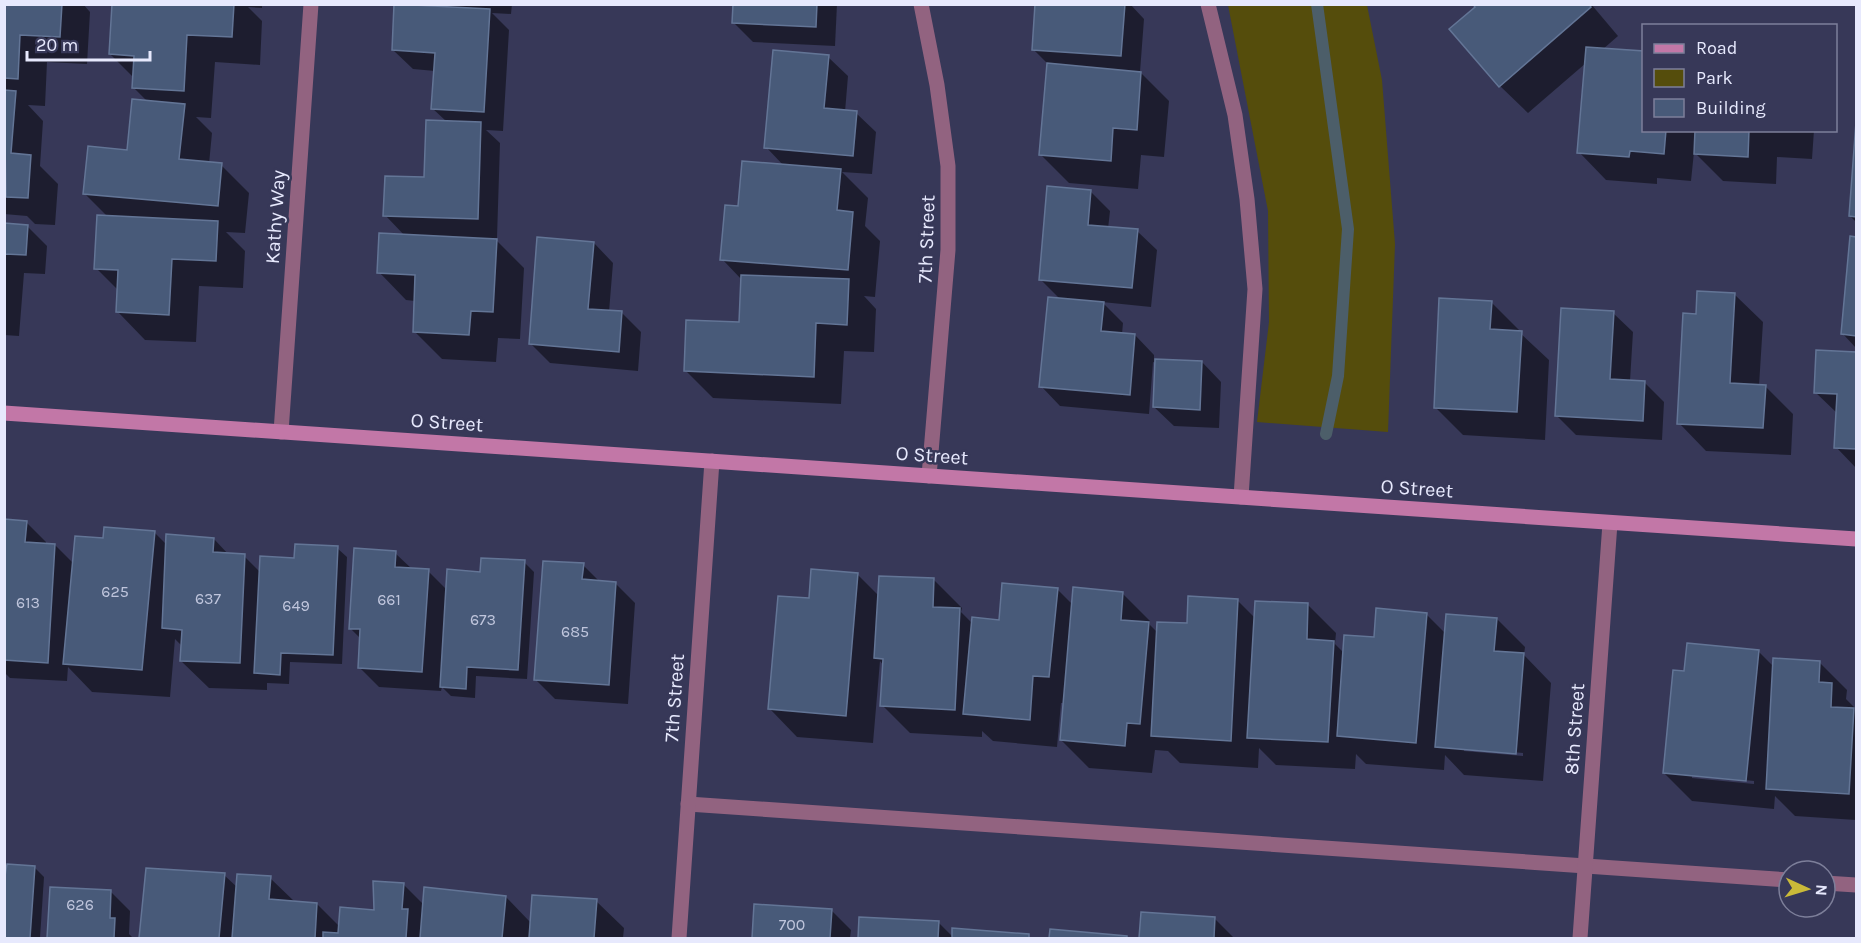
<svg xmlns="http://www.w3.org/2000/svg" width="1861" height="943" font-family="Karla,sans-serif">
<rect width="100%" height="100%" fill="#373858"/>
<path fill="#554d0c" d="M1228,5H1367L1382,80L1395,244L1388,432L1257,422L1269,322L1268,211Z"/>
<g fill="#0007" fill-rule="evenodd">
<path d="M4,4H83L90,12L87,64L47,62L45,106L28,105L43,121L40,166L58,184L55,225L35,224L27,216L4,214Z"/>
<path d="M113,4H262V8L248,7L262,21L260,65L215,62L211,118L196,117L212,133L209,164L221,165L249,193L245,233L226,232L245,251L243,288L199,286L196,342L145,340L118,312L119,291L96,268L108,217L85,194L128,152L148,102L134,88V78L110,54Z"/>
<path d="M413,4H512L511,14L492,13L509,30L503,131L486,130L500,143L497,238H494L524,268L520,339L498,338L496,362L442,359L414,331L415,301L406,300L379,272L405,236L385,215L425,179L447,122L432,108L435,71L413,69L393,50L415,6Z"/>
<path d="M734,4H837L835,46L753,42L734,23Z"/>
<path d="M1036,4H1130L1144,19L1140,72L1169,101L1164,157L1141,155L1138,189L1069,183L1041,155L1048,64L1033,49Z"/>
<path d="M1474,4H1591L1618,36L1602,50L1644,130H1814L1812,159L1777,157L1776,184L1723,181L1694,152L1691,181L1657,178V184L1606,180L1579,152L1586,63L1528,113L1500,86Z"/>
<path d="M828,57L848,76L845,112L856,113L876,132L872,174L842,172L868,198L865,226L880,241L875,297L864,296L876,309L874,352L844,351L841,404L713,398L685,370L741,324L742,280L722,259L739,208L784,166L766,147Z"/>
<path d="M1856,140V222L1850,216Z"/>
<path d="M1090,191L1110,211L1108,229L1137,231L1157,250L1151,307L1102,302L1123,323L1122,334L1135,335L1154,355V360L1202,362L1221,382L1219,428L1174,426L1154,407L1156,363L1153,362L1149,414L1060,406L1041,386L1061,300L1040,279Z"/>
<path d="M4,224L28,227L47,246L45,274L24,273L19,336L4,335Z"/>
<path d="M1851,238H1856V348L1843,334Z"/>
<path d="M594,243L613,263L609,312L622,313L641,332L638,371L550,363L530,343Z"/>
<path d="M1735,295L1763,322L1759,386H1765L1793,414L1791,455L1706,451L1679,423L1697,315Z"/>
<path d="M1491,302L1519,330V332L1549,360L1545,440L1463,435L1435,407Z"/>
<path d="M1613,313L1633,332L1630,381L1644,382L1664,402L1662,440L1576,435L1557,416Z"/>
<path d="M1818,351L1856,353V468L1836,447L1838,414L1815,392Z"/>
<path d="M4,521L26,522L46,542V545H55L74,564L104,540L154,532L167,545L214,539L229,555L244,556L260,572L295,559L337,548L347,557L342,664L290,662L289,684L267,683V690L209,688L181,661L182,646L175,639L170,697L92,692L68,667L67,681L10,678L4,672Z"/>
<path d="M395,553L412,569L428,571L447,590L482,573L524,562L534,572L527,679L476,676L475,698L451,696L442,687L441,691L379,687L359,667L361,639L350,628Z"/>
<path d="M583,565L600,582L615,583L635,603L628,704L555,699L536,680Z"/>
<path d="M857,574L879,596L934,580L962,608L961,612L973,624L1001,621L1057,589L1073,605L1122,593L1150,621V625L1158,633L1188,625L1237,600L1255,618L1308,605L1336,633L1335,644L1345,654L1426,614L1446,634L1497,619L1525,647L1524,655L1551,683L1543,781L1464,775L1445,755L1444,770L1366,764L1356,754L1355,769L1276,765L1259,748L1258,768L1180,763L1168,751L1155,750L1152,773L1089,768L1061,740L1064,703H1061L1057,747L993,741L982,731V737L910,733L882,705L884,666L880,661L873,743L797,737L770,709L810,599ZM1464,748L1523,753V756L1464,751Z"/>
<path d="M1758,651L1774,667L1819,662L1847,690L1846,699L1856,709V820L1795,816L1775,796L1774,809L1692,801L1664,773L1686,673ZM1692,775L1754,781V784L1692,778Z"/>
<path d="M34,867L44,877L40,938H4V883Z"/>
<path d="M147,869L224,875L237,887L270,878L295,902L317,904L340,927L375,911L403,884L424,905L506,897L531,923L596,901L624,928L623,938H141Z"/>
<path d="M51,888L110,891L130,911L129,934L133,938H49Z"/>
<path d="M756,906L831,910L851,930L850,938H754Z"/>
<path d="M1142,914L1214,918L1234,938H1141Z"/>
<path d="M860,919L938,922L953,937L1028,936L1031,938H859Z"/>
<path d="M1051,931L1127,938H1051Z"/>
</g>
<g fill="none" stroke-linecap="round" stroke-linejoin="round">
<path stroke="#4c5e69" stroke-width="12" d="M1317,4L1348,229L1338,376L1326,434"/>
</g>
<g fill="#485a79" stroke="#637596" stroke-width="1.5">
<path d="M4,4H62L60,37L20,35L18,79L4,78Z"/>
<path d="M112,4H234L232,37L187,35L184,91L132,88L134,56L109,54Z"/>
<path d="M394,4L490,9L484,112L431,109L435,53L392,50Z"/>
<path d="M733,4H817L816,27L732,23Z"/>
<path d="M1035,4H1125L1121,56L1032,50Z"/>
<path d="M1473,4H1589L1591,7L1499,87L1449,29L1475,7Z"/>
<path d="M1586,47L1644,51V130H1666L1664,154L1630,151L1629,157L1577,153Z"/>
<path d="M773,50L829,55L824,108L857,111L853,156L764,148Z"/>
<path d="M1047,63L1141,72L1137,130L1113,128L1111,161L1039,155Z"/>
<path d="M4,90L16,91L11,153L31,155L28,198L6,197Z"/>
<path d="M132,99L185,104L179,159L222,163L218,206L83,194L88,146L127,150Z"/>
<path d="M426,120L481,122L478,219L383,216L385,176L424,177Z"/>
<path d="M1856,122V217L1849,216Z"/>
<path d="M1695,130H1749L1748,157L1694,154Z"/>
<path d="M742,161L841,169L837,210L853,212L848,270L720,260L725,205L738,206Z"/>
<path d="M1047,186L1091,190L1088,225L1138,229L1132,288L1039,280Z"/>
<path d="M97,215L218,221L216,261L172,259L169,315L116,312L118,270L94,269Z"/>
<path d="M4,223L28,225L26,255L5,254L4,264Z"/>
<path d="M379,233L497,239L493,312L471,311L469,335L413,332L415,275L377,273Z"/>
<path d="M1850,236L1856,237V336L1841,334Z"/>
<path d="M537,237L594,242L588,309L622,311L619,352L529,344Z"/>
<path d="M741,275L849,279L847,325L816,323L814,377L684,371L686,320L739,322Z"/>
<path d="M1697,291L1735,293L1730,383L1766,385L1763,428L1677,424L1683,313L1696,314Z"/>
<path d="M1048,297L1104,302L1101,331L1135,334L1130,395L1039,387Z"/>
<path d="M1439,298L1492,301L1490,329L1522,331L1517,412L1434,408Z"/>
<path d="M1561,308L1614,311L1610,379L1645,381L1643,421L1555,416Z"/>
<path d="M1816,350L1856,352V449L1834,448L1837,394L1814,393Z"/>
<path d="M1155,359L1202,361L1200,410L1153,407Z"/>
<path d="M4,519L27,521L25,542L55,544L48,663L4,660Z"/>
<path d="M104,527L155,531L142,670L63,664L75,536L103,538Z"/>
<path d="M166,534L214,538L213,552L245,554L240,663L180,661L182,630L162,628Z"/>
<path d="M295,544L338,546L333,655L281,653L280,675L254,673L260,556L294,558Z"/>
<path d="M354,548L396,551L395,567L429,569L422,672L358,668L360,629H349Z"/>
<path d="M481,558L525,560L518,670L467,667L466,689L440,687L447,569L480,572Z"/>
<path d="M543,561L584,563L582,579L616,582L609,685L534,680Z"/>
<path d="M811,569L858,573L846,716L768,709L778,596L809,598Z"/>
<path d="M879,576L934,578L933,607L960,608L955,710L880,706L883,659L874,658Z"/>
<path d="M1002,583L1058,588L1049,677L1033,676L1030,720L963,714L972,617L999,620Z"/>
<path d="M1073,587L1123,592L1121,620L1149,622L1140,724L1127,723L1125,746L1060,740Z"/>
<path d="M1188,596L1238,599L1231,741L1151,736L1157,622L1187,623Z"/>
<path d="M1255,601L1308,603L1307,639L1334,641L1328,742L1247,738Z"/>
<path d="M1376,608L1427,613L1416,743L1337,736L1344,635L1374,637Z"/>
<path d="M1446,614L1497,618L1494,651L1524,653L1516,754L1435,747Z"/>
<path d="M1687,643L1759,650L1746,781L1663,773L1673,670L1684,671Z"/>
<path d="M1773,658L1820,661L1819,682L1832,683L1831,707L1854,708L1849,794L1766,789Z"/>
<path d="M7,864L35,866L30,938H4V882Z"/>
<path d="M146,868L225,873L219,938H139Z"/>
<path d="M237,874L271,876L269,899L317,903L315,938H232Z"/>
<path d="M373,881L404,883L402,909H408L406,938H323V932L338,933L340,907L374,910Z"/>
<path d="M50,887L111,890L110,918H115L114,938H47Z"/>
<path d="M424,887L506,896L502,938H420Z"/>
<path d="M532,895L597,899L594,938H529Z"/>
<path d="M754,904L832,909L830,938H752Z"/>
<path d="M1141,912L1215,917L1214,938H1139Z"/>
<path d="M859,917L939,921L938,938H858Z"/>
<path d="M952,928L1029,934V938H952Z"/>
<path d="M1050,929L1127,936V938H1049Z"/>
</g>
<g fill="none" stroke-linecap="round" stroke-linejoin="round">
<g stroke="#926380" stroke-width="15">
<path d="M1208,4L1235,115L1247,199L1255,289L1241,497"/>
<path d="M688,804L1789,880"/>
<path d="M1825,883L1856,885"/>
</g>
<g stroke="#926380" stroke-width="15">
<path d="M921,4L937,85L948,166V250L929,476"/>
<path d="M281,432L311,4"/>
<path d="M679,938L712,461"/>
<path d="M1580,938L1610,523"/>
</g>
<path stroke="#c277a7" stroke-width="15" d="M4,413L1856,539"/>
</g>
<g text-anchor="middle" stroke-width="5" stroke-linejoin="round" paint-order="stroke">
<g font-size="16" fill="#bfc5dc">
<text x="115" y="597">625</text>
<text x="208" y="604">637</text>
<text x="389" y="605">661</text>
<text x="28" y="608">613</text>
<text x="296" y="611">649</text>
<text x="483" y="625">673</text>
<text x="575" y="637">685</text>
<text x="80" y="910">626</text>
<text x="792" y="930">700</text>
</g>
<g font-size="20" fill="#e7e9fd" stroke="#373858">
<text transform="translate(275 217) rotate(-86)" y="7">Kathy Way</text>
<text transform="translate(926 239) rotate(-88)" y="7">7th Street</text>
<text transform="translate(447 422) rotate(4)" y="7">O Street</text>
<text transform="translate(932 455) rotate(4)" y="7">O Street</text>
<text transform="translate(1417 488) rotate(4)" y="7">O Street</text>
<text transform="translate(674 698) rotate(-86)" y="7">7th Street</text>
<text transform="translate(1574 729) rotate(-86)" y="7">8th Street</text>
</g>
</g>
<rect width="1861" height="943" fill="none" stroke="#e7e9fd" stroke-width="12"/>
<rect x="1642" y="24" width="195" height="108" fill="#373858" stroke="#7d7f9a" stroke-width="1.5"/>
<rect x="1654" y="44" width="30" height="9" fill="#c277a7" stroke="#7d7f9a" stroke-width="1.5"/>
<text x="1696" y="54" font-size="18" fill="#e7e9fd">Road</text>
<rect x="1654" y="69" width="30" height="18" fill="#554d0c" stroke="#7d7f9a" stroke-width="1.5"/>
<text x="1696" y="84" font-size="18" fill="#e7e9fd">Park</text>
<rect x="1654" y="99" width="30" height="18" fill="#485a79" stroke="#7d7f9a" stroke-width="1.5"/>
<text x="1696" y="114" font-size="18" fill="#e7e9fd">Building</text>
<g transform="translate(1807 889) rotate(94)"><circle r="28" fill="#373858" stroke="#7d7f9a" stroke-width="1.5"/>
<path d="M0-4.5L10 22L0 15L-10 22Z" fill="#caba39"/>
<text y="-9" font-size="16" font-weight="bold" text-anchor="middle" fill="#e7e9fd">N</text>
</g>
<path d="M27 51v9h123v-9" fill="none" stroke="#e7e9fd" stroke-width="3"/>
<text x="36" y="51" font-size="18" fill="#e7e9fd" stroke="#373858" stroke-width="4.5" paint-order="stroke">20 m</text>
</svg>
